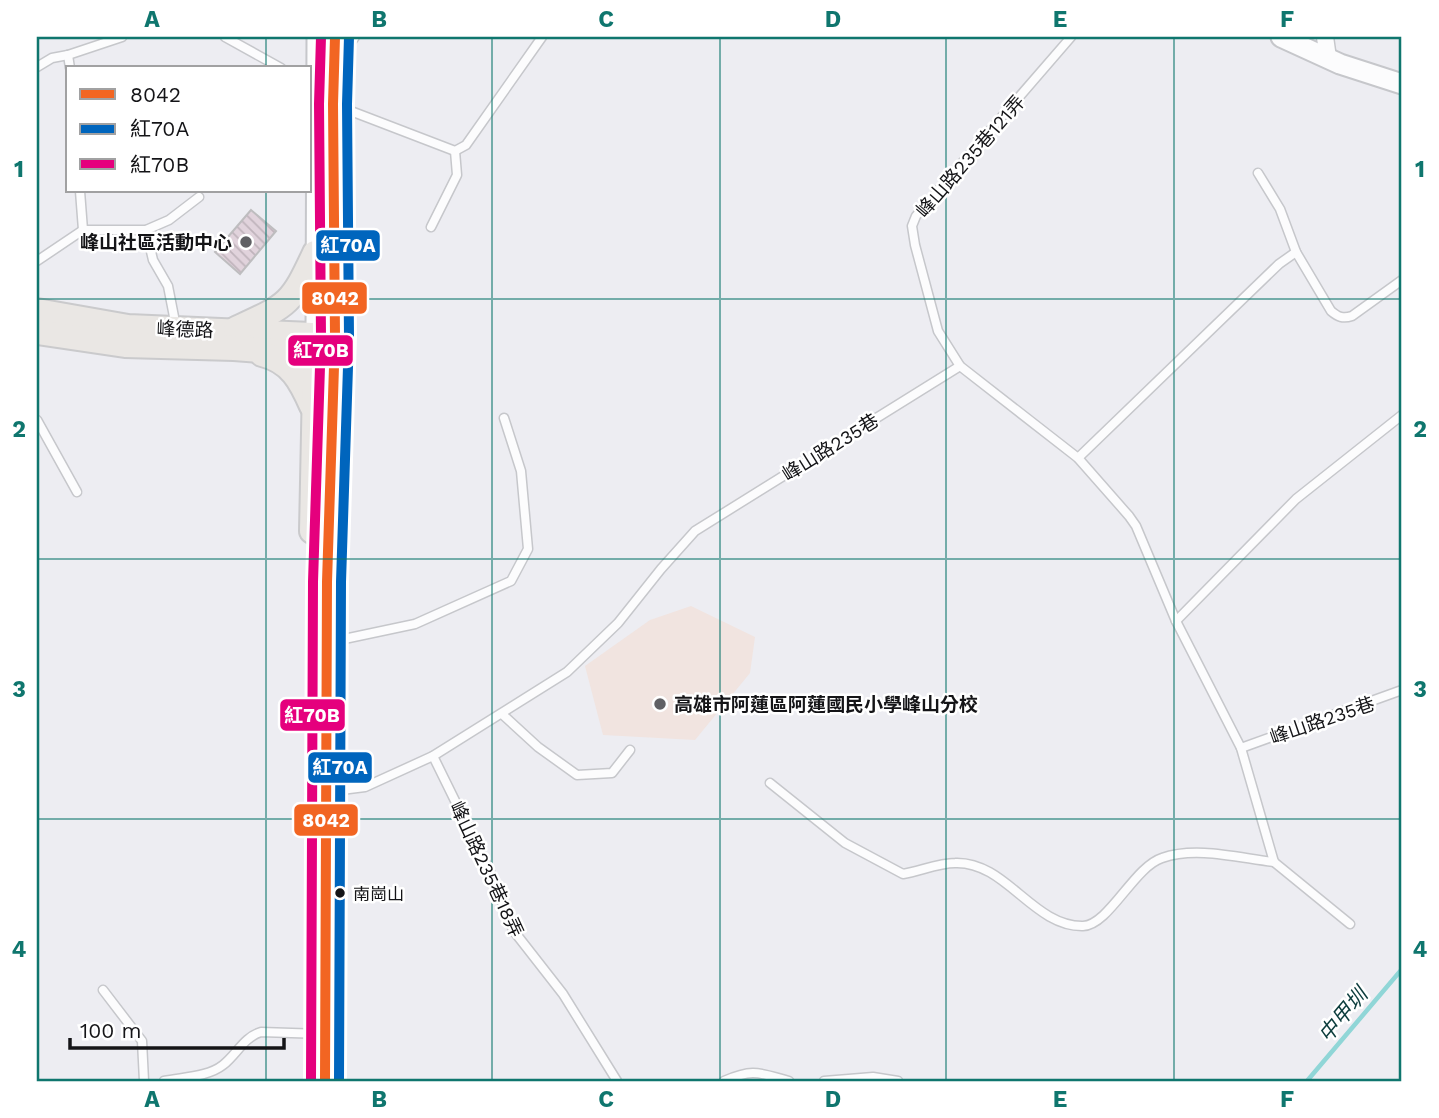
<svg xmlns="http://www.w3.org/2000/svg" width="1439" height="1118" font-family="'Work Sans','Noto Sans TC',sans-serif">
<defs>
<pattern id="building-back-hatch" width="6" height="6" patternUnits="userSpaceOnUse" patternTransform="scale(1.75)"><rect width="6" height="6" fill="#e1d3dc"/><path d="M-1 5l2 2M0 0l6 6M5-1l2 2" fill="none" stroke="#c0b4bc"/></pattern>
</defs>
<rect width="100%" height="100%" fill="#ededf2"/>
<path fill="#f1e4e0" d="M691,606L755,637L750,673L695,740L603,735L585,666L650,620Z"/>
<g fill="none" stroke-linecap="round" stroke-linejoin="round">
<path stroke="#90d6d7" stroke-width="4.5" d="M1307,1081L1402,969"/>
</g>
<path fill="url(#building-back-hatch)" stroke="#bebdbf" stroke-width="2" d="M251,210L276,231L240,274L215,252Z"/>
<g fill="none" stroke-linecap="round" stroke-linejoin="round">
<defs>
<g id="service">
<path d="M225,37L281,68"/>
<path d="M1071,37L916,216L912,226L915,245L938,331L960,366L1078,458L1129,516L1136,526L1176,621L1241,748L1274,862L1350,924"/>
<path d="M68,55L70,68"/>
<path d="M338,59L355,37"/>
<path d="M37,67L52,58L68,55L122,37"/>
<path d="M335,105L455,151L466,145L542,37"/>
<path d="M1258,173L1280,209L1296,252L1331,311C1338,317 1343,319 1352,316L1402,280"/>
<path d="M80,191L83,230"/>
<path d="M431,227L457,175L455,151"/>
<path d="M146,230L153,260L168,286L176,327"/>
<path d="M37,261L83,230H146L169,220L199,197"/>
<path d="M37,420L77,492"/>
<path d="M1078,458L1279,264L1296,252"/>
<path d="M1176,621L1296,499L1402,415"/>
<path d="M330,642L415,624L511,581L528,549L521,471L504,418"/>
<path d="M502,714L538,747L577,775L612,773L630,750"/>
<path d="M1241,748L1402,690"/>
<path d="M433,756L491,874L513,930L563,994L617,1081"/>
<path d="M770,783L845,843L903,874C920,871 939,863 955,863C1006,861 1033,927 1083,926C1109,925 1134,867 1162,858C1196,846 1239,858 1274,862"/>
<path d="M310,794L365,787L433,756L567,672L618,623L661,569L695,531L960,366"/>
<path d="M103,990L142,1041L144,1081"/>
<path d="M164,1081C183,1077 208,1077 223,1065C237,1054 244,1037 261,1032L322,1034"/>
<path d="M724,1081C754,1068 759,1073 789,1081"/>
<path d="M824,1081L873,1077L898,1081"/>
</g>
<path id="minor" d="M1325,37L1328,58"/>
<g id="tertiary">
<path d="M335,37L333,104L335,336"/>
<path d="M1281,37L1340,64L1402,84"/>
<path d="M316,335L317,37"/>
</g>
<g id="primary">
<path d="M37,311L128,327L335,336L327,582L325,1081"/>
<path d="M236,329C288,305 291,305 315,253"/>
<path d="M37,332L125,345L234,348L330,355"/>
<path d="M262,354C291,361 301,381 312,406"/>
<path d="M312,531L316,335"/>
</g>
</defs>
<use href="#service" stroke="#c6c7cb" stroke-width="11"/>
<use href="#minor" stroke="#c6c7cb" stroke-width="19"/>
<use href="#tertiary" stroke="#c6c7cb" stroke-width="23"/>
<use href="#primary" stroke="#cacacc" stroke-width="28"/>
<use href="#service" stroke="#fcfcfd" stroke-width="8"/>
<use href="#minor" stroke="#fcfcfd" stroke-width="16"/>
<use href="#tertiary" stroke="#fcfcfd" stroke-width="19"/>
<use href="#primary" stroke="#eae7e4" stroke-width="24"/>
<defs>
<path id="bus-1" d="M325,1081L327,582L335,336L333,104L335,37"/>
<path id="bus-2" d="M339,1081L341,582L349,336L347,104L349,37"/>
<path id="bus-3" d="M311,1081L313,582L321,336L319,104L321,37"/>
</defs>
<use href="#bus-1" stroke="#fff" stroke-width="16"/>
<use href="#bus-2" stroke="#fff" stroke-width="16"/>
<use href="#bus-3" stroke="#fff" stroke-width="16"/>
<use href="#bus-1" stroke="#f26522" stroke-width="10"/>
<use href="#bus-2" stroke="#0065bd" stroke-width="10"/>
<use href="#bus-3" stroke="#e5007d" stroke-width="10"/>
</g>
<path fill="none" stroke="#0f766e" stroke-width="2" stroke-opacity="0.55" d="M266,37V68M492,37V1081M720,37V1081M946,37V1081M1174,37V1081M266,191V1081M37,299H1402M37,559H1402M37,819H1402"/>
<g fill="#606064" stroke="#fff" stroke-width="2.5">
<circle cx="246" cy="242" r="7"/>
<circle cx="660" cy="704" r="7"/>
</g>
<circle fill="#141417" stroke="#fff" stroke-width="2.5" cx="340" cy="893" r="6"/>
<g text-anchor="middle" stroke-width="5" stroke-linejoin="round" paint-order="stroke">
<g font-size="17" fill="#141417" stroke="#fff" text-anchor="start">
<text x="353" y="900">南崗山</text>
</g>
<g font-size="19" fill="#141417" stroke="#fff">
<text transform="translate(970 156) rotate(-49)" y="7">峰山路235巷121弄</text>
<text transform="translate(185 329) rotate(2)" y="7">峰德路</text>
<text transform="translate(830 447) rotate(-32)" y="7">峰山路235巷</text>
<text transform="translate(1322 720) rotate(-19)" y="7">峰山路235巷</text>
<text transform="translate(487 869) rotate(65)" y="7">峰山路235巷18弄</text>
</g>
<g font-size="19" font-weight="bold" fill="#141417" stroke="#fff" text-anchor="end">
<text x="232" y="249">峰山社區活動中心</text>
<text x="674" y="711" text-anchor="start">高雄市阿蓮區阿蓮國民小學峰山分校</text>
</g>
<g font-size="21" font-style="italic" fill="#0b3c3c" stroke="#fff">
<text transform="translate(1343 1015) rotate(-50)" y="7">中甲圳</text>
</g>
</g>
<g stroke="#fff" stroke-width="2.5">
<rect x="315" y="229" width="66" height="33" rx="7" fill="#0065bd"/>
<rect x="301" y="281" width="67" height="34" rx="7" fill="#f26522"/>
<rect x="287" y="334" width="67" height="33" rx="7" fill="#e5007d"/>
<rect x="279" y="698" width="67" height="34" rx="7" fill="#e5007d"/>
<rect x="307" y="751" width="66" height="33" rx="7" fill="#0065bd"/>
<rect x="293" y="803" width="66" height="34" rx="7" fill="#f26522"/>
</g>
<g font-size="19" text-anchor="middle" font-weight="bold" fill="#fff">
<text x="348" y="252">紅70A</text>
<text x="335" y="305">8042</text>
<text x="321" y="357">紅70B</text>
<text x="312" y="722">紅70B</text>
<text x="340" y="774">紅70A</text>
<text x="326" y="827">8042</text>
</g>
<rect width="1439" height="1118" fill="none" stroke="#ffffff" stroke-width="77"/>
<rect x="66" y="66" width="245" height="126" fill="#ffffff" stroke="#a1a1a2" stroke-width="2"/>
<rect x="80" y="89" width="35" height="10" fill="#f26522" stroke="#a1a1a2" stroke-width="2"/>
<text x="130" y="102" font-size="21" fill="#141417">8042</text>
<rect x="80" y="124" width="35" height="10" fill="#0065bd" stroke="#a1a1a2" stroke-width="2"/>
<text x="130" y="136" font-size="21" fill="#141417">紅70A</text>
<rect x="80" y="159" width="35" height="10" fill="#e5007d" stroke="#a1a1a2" stroke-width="2"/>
<text x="130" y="172" font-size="21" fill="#141417">紅70B</text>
<path d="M70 1038v10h214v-10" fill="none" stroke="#141417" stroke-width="3.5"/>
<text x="80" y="1038" font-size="21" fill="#141417" stroke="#ffffff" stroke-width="5" paint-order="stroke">100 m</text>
<rect x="38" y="38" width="1362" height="1042" fill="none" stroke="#0f766e" stroke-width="2.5"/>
<g font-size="23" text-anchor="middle" font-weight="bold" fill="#0f766e">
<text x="152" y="27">A</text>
<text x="379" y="27">B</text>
<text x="606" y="27">C</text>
<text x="833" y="27">D</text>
<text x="1060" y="27">E</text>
<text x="1287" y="27">F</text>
<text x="19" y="177">1</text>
<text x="1420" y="177">1</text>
<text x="19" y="437">2</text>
<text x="1420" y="437">2</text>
<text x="19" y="697">3</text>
<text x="1420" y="697">3</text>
<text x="19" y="957">4</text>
<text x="1420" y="957">4</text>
<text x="152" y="1107">A</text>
<text x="379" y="1107">B</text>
<text x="606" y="1107">C</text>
<text x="833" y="1107">D</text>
<text x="1060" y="1107">E</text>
<text x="1287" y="1107">F</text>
</g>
</svg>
